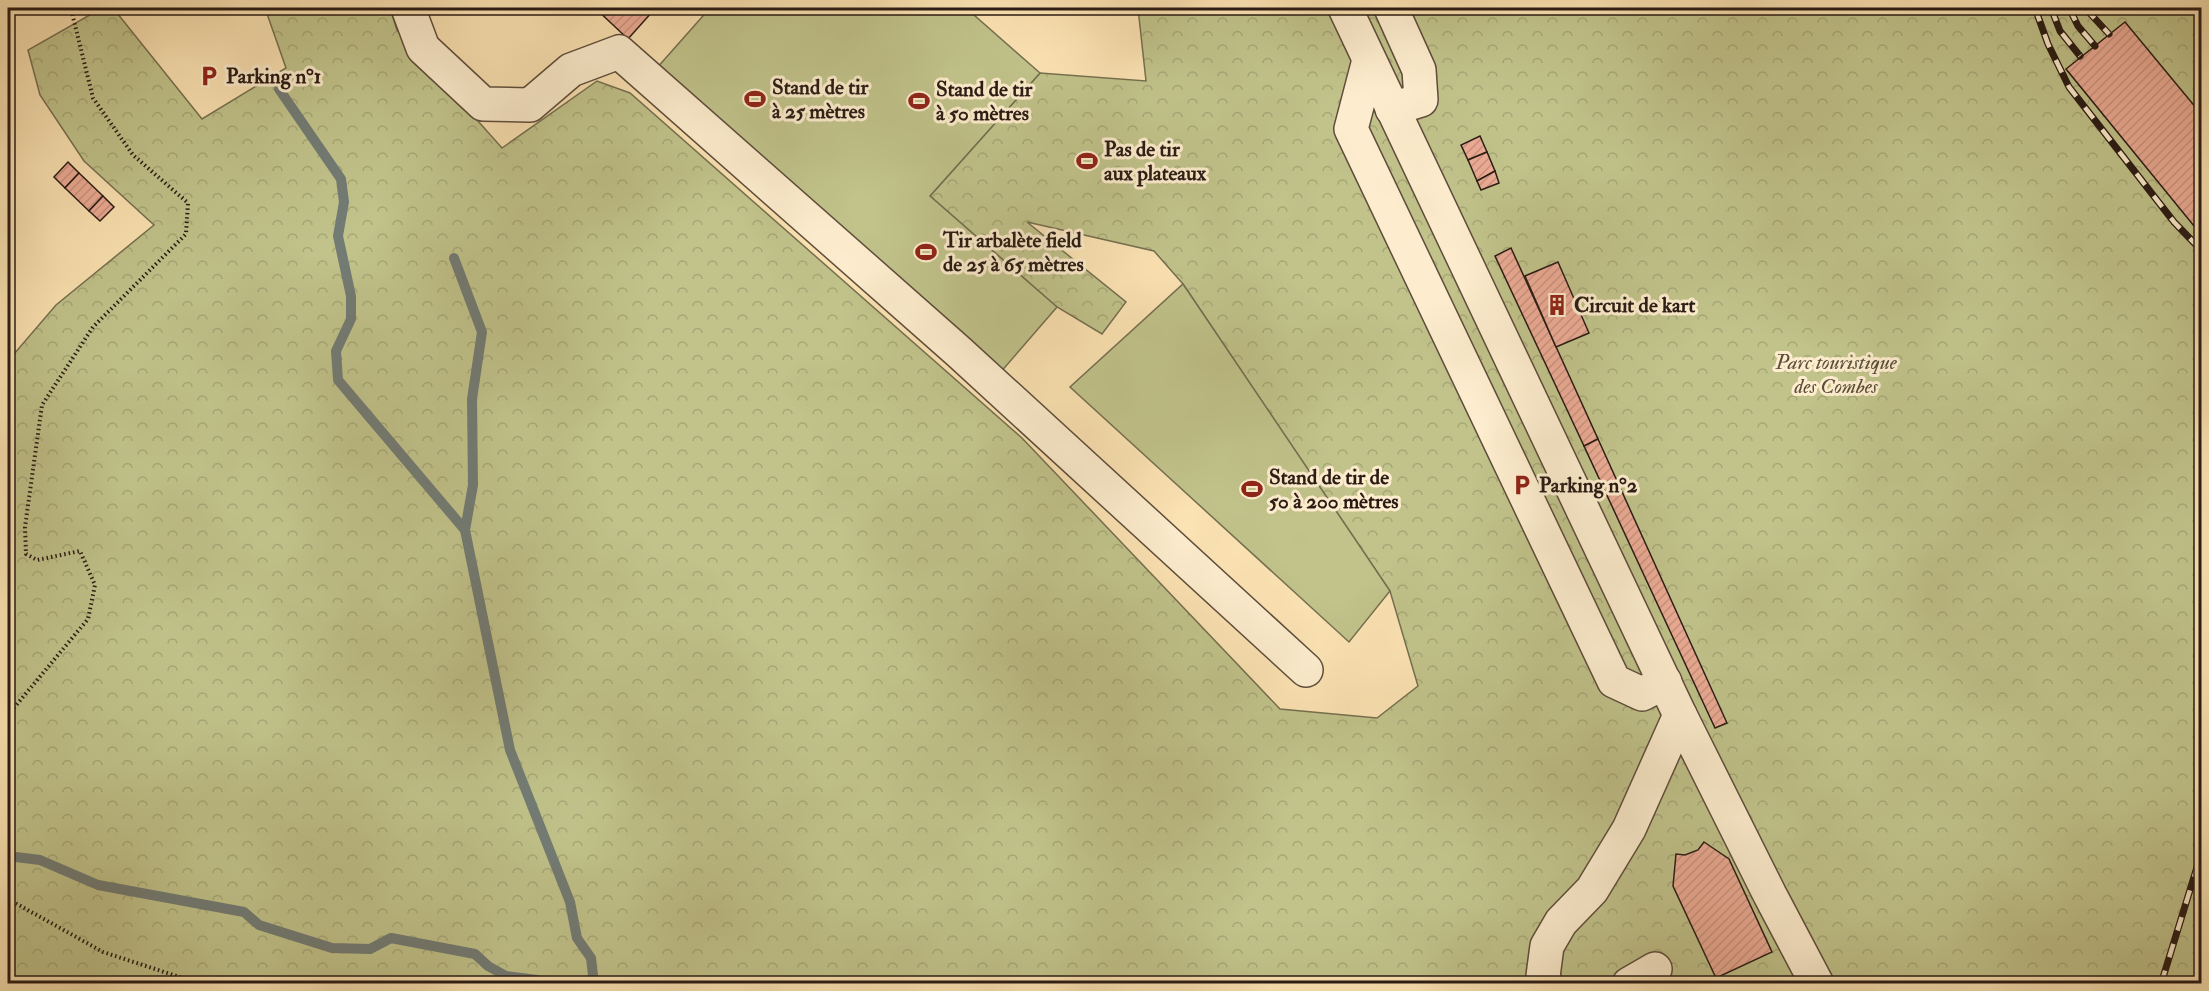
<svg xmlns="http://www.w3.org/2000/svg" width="2209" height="991" font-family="'IM FELL Double Pica',serif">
<defs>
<pattern id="forest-crowns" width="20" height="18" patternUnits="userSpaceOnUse" patternTransform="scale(1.5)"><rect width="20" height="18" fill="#c1c38b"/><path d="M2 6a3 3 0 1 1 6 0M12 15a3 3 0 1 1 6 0" fill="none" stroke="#a6a777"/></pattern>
<pattern id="building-hatch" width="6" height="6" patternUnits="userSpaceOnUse" patternTransform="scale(1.5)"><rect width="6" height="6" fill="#ecab95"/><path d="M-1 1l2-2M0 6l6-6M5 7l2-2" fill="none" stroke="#ca9380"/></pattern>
</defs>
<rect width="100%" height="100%" fill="#fce3b3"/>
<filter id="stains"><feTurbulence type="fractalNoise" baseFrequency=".00333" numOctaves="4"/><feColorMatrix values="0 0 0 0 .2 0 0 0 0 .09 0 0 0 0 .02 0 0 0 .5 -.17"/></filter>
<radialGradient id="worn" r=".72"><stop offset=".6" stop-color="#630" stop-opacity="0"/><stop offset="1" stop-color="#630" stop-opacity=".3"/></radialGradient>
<path fill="url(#forest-crowns)" stroke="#756f50" stroke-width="1.5" d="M102,8H113L202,119L286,68L265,8H390L397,30L502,148L597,81L630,93L1022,438L1280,709L1377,718L1418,686L1390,591L1183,284L1154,251L1027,222L1126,302L1102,334L1057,307L930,196L1040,73L1146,81L1138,8H2201V983L8,984V361L56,305L154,225L84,161L40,95L28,50Z"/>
<g fill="#c1c38b" stroke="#756f50" stroke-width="1.5">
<path d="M710,8H966L1040,73L930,196L1057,307L999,374L656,69Z"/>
<path d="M1183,284L1390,591L1349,642L1070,387Z"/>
</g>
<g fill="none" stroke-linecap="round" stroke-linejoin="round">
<g stroke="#727c75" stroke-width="10">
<path d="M279,89L341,179L344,202L338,236L351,296V319L336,351L338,380L465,530"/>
<path d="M454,258L482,332L472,399L473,485L465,530L510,750L570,902L577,938L591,958L594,984"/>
<path d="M8,856L40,860L98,885L244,912L259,925L332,948L370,949L391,938L475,954L488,966L506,976L537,980L542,984"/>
</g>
</g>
<g fill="url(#building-hatch)" stroke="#291b14" stroke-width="1.5">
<path d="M595,8H647L652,12L628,39Z"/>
<path d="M2125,22L2202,115V220L2194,226L2066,69Z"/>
<path d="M1480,136L1487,152L1468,160L1461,145Z"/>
<path d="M1487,152L1495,171L1477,181L1468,160Z"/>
<path d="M68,162L79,173L65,188L54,177Z"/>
<path d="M1495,171L1499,183L1481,190L1477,181Z"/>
<path d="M79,173L103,196L89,211L65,188Z"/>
<path d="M103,196L114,207L100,221L89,211Z"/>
<path d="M1511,248L1598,439L1584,446L1495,256Z"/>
<path d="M1558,262L1589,333L1556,347L1525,276Z"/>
<path d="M1598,439L1727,723L1715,728L1584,446Z"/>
<path d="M1704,842L1729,859L1772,952L1716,978L1673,886L1676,854L1685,855L1698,850Z"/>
</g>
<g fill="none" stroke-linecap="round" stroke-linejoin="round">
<defs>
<g id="minor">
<path d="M408,8L423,48L483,104L530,105L571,70L619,52L959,352L1306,670"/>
<path d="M1345,8L1680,715L1629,829L1592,890L1561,922L1547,946L1543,976L1546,984"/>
<path d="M1391,8L1419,70L1421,100L1392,109"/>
<path d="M1369,60L1351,129L1614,681L1642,694L1665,682"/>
<path d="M1680,715L1770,895L1817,984"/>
<path d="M1629,984L1655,969"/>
</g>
</defs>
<use href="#minor" stroke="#5e4d3c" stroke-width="36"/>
<g stroke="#291b14" stroke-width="4" stroke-dasharray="1.5 3" stroke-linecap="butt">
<path d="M8,715L88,619L95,585L80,551L37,560L26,554L25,527L42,405L93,327L186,234L188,203L133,155L93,98L72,13L76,8"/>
<path d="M8,899L103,952L201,984"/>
</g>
<use href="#minor" stroke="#fdedce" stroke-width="33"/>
<defs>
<g id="rail">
<path d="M2035,8L2048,44L2069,87L2174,222L2202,251"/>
<path d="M2051,8L2060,31L2080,56"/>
<path d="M2069,8L2078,26L2095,46"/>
<path d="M2085,8L2109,34"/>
<path d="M2161,984L2202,851"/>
</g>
</defs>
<use href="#rail" stroke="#291b14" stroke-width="7"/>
<use href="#rail" stroke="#fdedce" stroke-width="4.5" stroke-dasharray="14" stroke-linecap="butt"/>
</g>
<defs>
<symbol id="parking-bare" viewBox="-9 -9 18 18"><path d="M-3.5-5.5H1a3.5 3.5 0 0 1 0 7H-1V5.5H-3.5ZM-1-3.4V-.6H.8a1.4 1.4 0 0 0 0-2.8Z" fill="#8f2418" stroke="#fdedce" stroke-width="2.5" paint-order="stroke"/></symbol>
<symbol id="stadium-bare" viewBox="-9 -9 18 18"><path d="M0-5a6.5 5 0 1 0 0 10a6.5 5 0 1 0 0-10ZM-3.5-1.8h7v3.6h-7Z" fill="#8f2418" stroke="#fdedce" stroke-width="2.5" paint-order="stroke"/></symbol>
<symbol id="building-bare" viewBox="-9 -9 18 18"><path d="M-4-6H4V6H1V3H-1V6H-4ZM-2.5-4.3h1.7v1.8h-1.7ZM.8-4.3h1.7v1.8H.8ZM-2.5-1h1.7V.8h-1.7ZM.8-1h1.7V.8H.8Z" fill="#8f2418" stroke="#fdedce" stroke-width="2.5" paint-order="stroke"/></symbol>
</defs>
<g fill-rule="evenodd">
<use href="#parking-bare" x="194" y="61" width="30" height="30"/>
<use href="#stadium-bare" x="740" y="84" width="30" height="30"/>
<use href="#stadium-bare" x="904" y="86" width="30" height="30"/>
<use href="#stadium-bare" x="1072" y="146" width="30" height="30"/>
<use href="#stadium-bare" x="911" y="237" width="30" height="30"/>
<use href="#building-bare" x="1542" y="290" width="30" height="30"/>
<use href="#parking-bare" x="1507" y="470" width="30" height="30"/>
<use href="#stadium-bare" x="1237" y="474" width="30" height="30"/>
</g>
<g text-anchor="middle" stroke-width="6" stroke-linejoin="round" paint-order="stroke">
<g font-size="21" font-weight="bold" fill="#291b14" stroke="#fdedce" text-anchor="start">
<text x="226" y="83">Parking n°1</text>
<text x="772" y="94">Stand de tir<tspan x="772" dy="24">à 25 mètres</tspan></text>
<text x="936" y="96">Stand de tir<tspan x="936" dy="24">à 50 mètres</tspan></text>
<text x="1104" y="156">Pas de tir<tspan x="1104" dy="24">aux plateaux</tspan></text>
<text x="943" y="247">Tir arbalète field<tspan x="943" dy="24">de 25 à 65 mètres</tspan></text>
<text x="1574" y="312">Circuit de kart</text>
<text x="1269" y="484">Stand de tir de<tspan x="1269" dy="24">50 à 200 mètres</tspan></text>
<text x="1539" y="492">Parking n°2</text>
</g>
<g font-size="21" font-style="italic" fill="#574d38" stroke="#fdedce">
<text x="1836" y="369">Parc touristique<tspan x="1836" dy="24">des Combes</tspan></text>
</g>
</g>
<rect width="2209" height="991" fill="none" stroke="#fce3b3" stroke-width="30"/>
<rect x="9" y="9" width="2191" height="973" fill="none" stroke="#291b14" stroke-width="3"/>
<rect x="15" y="15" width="2179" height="961" fill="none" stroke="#291b14" stroke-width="1.5"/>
<rect width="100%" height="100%" filter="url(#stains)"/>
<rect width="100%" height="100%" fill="url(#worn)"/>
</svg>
